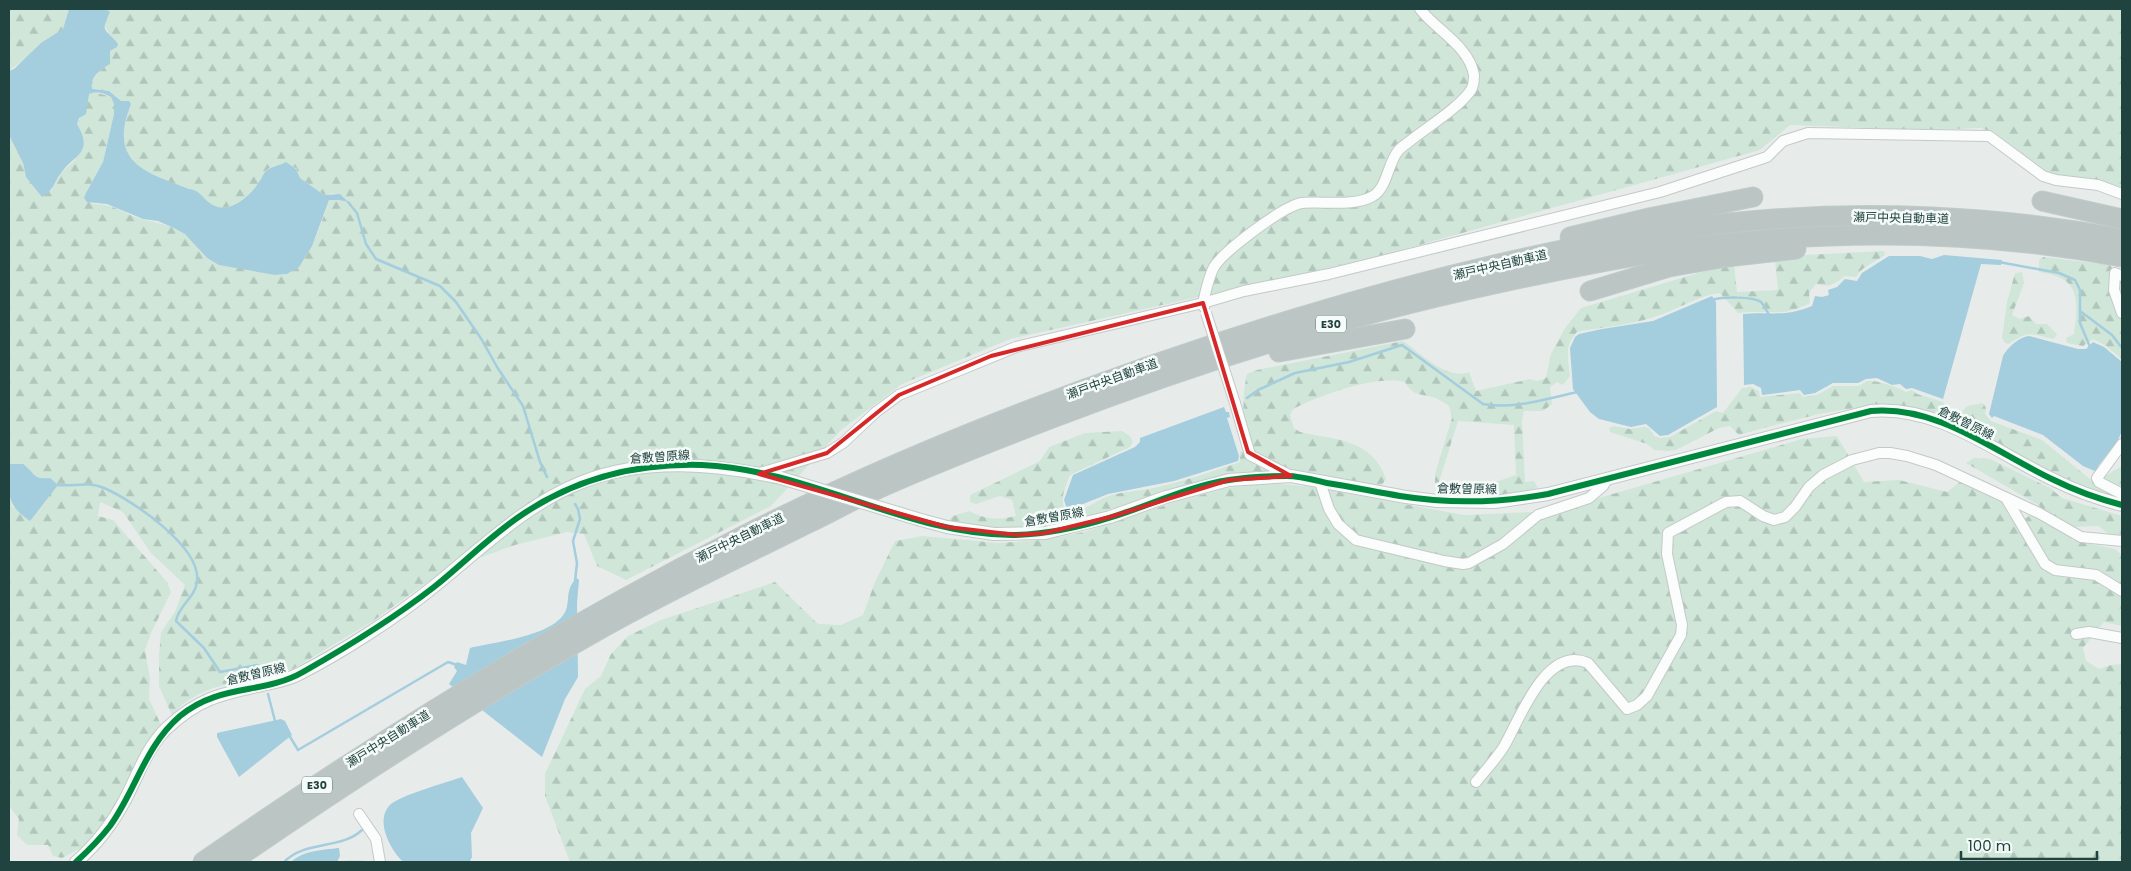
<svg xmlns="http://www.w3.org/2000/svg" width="2131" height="871" font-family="Poppins,'Noto Sans JP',sans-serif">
<defs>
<pattern id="forest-firs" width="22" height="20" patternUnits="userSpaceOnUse" patternTransform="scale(1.25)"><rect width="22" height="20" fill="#cfe6d9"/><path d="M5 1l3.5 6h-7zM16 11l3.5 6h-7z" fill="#b1c6bb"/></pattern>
</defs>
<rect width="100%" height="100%" fill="#e7eceb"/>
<g fill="url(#forest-firs)">
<path d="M9,9H69L63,29L9,71Z"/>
<path d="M106,9H2122V190L2050,174L1994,132L1980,128L1925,130L1790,125L1760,150L1369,259L1010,339L902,384L841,430L771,506L626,580L597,566L584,534L567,532L515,545L443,571L373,621L293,669L213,688L197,695L183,704L172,715L159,686V656L161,632L175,612L185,585L151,553L123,512L100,502L98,516L113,520L167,582L171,592L151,633L145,650L150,678L149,699L161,725L137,766L118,806L83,847L62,858L53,856L48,845H27L17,835L19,819L9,806V493L13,508L42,479L33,475L27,467L9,465V135L23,163L26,177L51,191L61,173L75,160L80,129L77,125L89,93L95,92L111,97L114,104V114L103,162L86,193L92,204C117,204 121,213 142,219C157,223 173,225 185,234C194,241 199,252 208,259C220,267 235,266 249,269C261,271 274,277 286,274C307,269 323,219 329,200H339L347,202L334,193L324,195L300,178L296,168C286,165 272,162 264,173C262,176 261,180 259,183C251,194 235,208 221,208C207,207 203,191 189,189C164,179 126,173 124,140C123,127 129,114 129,101H121L109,91L92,90C90,76 100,70 110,64V51L117,47C114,37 105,32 104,21L110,12Z"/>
<path d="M1884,251L1885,255C1875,262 1861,267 1856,277L1845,276C1835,284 1829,288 1816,284L1809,293L1810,303C1802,307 1792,311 1783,312C1767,313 1755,311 1738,313L1720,293C1696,296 1678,310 1654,317C1630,325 1603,327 1577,332C1564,345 1568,359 1570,376L1563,385L1557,382L1550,387L1552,404L1543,411H1524L1522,421L1525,482L1534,481L1538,488L1518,493L1467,497L1475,489L1516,475L1514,425L1458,421L1439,482L1435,483V474L1452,418L1449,406C1446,404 1442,401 1438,399C1424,393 1413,398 1405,382C1374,375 1321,395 1293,409L1290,415L1294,428L1300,432C1337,440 1372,439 1386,479L1381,486L1377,488C1352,483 1266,471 1253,450C1241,431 1242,395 1247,374L1257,370L1403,341C1421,353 1447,381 1469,372L1476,391L1530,379L1537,381L1546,378L1551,354L1565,328L1581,308L1715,268L1734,265L1737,292L1778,290L1775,260L1805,255Z"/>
<path d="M2044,257L2110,265L2122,280V359L2106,346L2093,339L2083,346L2067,343L2066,338L2074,334C2076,320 2080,296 2069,284C2062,276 2049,274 2039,272V260Z"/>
<path d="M2022,272L2024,283L2012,315L2020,319L2029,316L2036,324H2047L2057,334L2054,339C2031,334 2029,330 2009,344L2005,343L2002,338L2007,302L2015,273Z"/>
<path d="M1867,381C1877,380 1898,387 1906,392L1912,390L1917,394L1943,402L1947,409L1945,417C1875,392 1808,417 1739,435L1730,426L1719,428L1676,450L1668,451L1654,450L1647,444L1610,432L1609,428L1613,426L1630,429L1644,427L1649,428L1654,436L1661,438L1670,437L1716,411L1723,413L1742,388L1751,387L1759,391L1760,397L1800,393L1803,397L1817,395L1833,386H1859Z"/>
<path d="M1983,403L1986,408L1985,414L1991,421L2042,440L2090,479L2107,475L2122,466V498C2065,483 2014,452 1962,424L1960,415L1967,406Z"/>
<path d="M1122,431L1130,436L1133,442L1130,447L1070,475C1064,490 1059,500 1067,515C1078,514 1097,500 1109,496C1125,491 1142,491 1158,487C1186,481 1213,471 1240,462V452L1243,451L1254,463L1266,467L1268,470L1266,473L1148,498L1047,528L984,529L954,523L949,520L953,516L969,511C986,520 998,520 1016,516L1012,500L1000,496L976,504L970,502V495L1040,461L1049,447L1085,433Z"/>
<path d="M1837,436L1864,482L1899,480L1947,492L1960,482L2001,501L2009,515L2025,519L2040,506L1966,463L1974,458L1990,459L2050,488L2062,498L2122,516V538L2107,533L2099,526L2071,527L2072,540L2115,549L2122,555V626L2104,622L2083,648L2086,661L2099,669L2111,665L2122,664V862H570L545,796V774L585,689L601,676L611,654L628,636L661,620L775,582L818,624L841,625L863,615L875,582L895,541L923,536L998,543L1042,540L1084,532L1172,503L1227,488L1273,483L1312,487L1464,515L1554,511L1802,439Z"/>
</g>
<g fill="#a4cdde">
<path d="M69,9H106L110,12C100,34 105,27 118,44L117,47L110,51V64C100,70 90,76 92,89L109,91L121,101H129L131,104C108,163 144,172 189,189C202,190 205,204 218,207C233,211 252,194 259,182C262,179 262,175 265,172C270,166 280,166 286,162L296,169L300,178L324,195L340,194L348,202L339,200H329L312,246L299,267L287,274L275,275L219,265L207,258L185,234L174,228L158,221L143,219L107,204L87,202L84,198L86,193L103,162L114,114V104L111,97C104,93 97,91 89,94L86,114L79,118L77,124C94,153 75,154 61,173C53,184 55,189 42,197L26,177L23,163L9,135V71L14,69L41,43L63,29Z"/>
<path d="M1944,255L2002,260L2001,265L1981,264L1943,399L1912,388L1906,389L1900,384L1892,385L1877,378L1866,379L1858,383H1833L1815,393L1804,395L1800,390L1762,395L1761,388L1753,384L1744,385L1743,314C1771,311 1783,318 1812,306L1815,296L1822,297L1829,295L1828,290L1837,287L1845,279L1857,281L1862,273L1889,256H1920L1932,259Z"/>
<path d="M1712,296L1716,302L1717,407L1668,435L1660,436L1646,424L1631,427L1599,419L1590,412L1573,389L1570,348L1575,337L1579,334L1602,329L1653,321Z"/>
<path d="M2029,336L2078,349H2086L2093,342L2104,347L2122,362V431L2117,442L2098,466L2100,468L2097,472L2083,466L2043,435L1994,416L1992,418L1989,414L2003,356C2008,347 2019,337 2029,336Z"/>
<path d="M1224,407L1226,412H1229L1230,417L1227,418L1239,456L1238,461L1174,481L1108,494L1083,504L1074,511L1068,512L1064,500L1073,475L1135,447L1140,442V438Z"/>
<path d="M11,464H23C35,473 33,480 50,478L58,485L30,521C5,504 9,493 9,465Z"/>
<path d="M577,578L579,580L577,603L578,677L565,699L542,757L449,684L457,671L454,667L457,662L466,665L470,648C494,642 556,636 566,610C570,599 565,589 577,578Z"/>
<path d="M281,719L285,721L292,735L239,777L217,737V733Z"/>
<path d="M462,777L483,808L471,833L472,857L470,861L403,862C391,850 375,822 389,806C397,796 448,782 462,777Z"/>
<path d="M339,848L340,856L337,862H291C304,850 323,850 339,848Z"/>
</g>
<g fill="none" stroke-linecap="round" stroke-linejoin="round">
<g stroke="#a4cdde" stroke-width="2.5">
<path d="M348,202L357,213L366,244L376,259L440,286L456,302L482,340L497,367L523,406L540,462L547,477"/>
<path d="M1999,262L2059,273L2075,280L2080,290V323L2090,347"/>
<path d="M1712,300C1722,297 1753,296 1761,302C1764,305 1767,312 1770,316"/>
<path d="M2080,311L2112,335L2122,348"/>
<path d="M1247,398L1258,390L1295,373L1349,362L1402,345L1483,404C1514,410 1548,398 1578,392"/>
<path d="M56,485C73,487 88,481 104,488C132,500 202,547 197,582C195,598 178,606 176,621L204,648L220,672L257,665L261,668"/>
<path d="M575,504L578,509L580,519L573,541L577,563L575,581"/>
<path d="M268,694L275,721"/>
<path d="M289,735L298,750L448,662L457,665"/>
<path d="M284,862C305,840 341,850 362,830"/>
<path d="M346,862H363"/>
</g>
<defs>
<g id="minor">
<path d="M2122,276L2115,273L2114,290L2122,313"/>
<path d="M1204,307L1203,303C1206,291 1208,278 1214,267C1224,251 1283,206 1302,203C1323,201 1355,207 1373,196C1387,188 1388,163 1398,151C1401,147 1406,144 1410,141C1426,128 1460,107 1471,90C1473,87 1474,79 1474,75C1469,46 1437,31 1420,9"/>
<path d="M1235,403L1250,455L1291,476"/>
<path d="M2122,444L2097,478L2099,482L2122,494"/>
<path d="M760,473L827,453L843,443L876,412L899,395L1016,347L1203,303L1244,291L1329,274L1660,192L1767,157L1783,141L1808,133L1989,136L2043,176L2056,180L2098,185L2122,194"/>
<path d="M1320,482L1329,509L1338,524L1356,540L1444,561L1463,564L1469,563L1503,544L1538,515L1589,498L1603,486L1608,478"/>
<path d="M2006,498L2045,564L2055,570L2096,575L2122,591"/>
<path d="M2076,634L2089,632L2122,638"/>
<path d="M1476,782C1485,771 1495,760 1503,748C1519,722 1545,644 1588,663L1627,709L1637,705L1647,696L1681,635L1682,625L1667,554L1668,533L1726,502L1740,501L1763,516L1774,520L1785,517L1795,507L1809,487L1823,475L1852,460L1879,453H1890L1907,456L1936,465L2039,513L2081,537L2122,541"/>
<path d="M359,814L376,839L380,862"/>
</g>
<g id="tertiary">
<path d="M921,520L947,527L994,534L1045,533L1110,517L1166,497L1229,480L1291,476L1406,497L1437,501L1495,502L1548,494L1871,411C1939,405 1996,453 2054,480C2076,491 2099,499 2122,505"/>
<path d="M76,862C97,844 113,823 126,798C138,775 147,747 167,728C199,698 221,694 262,685C274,682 288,680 299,674C342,652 395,618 432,588C481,549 524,505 582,482C647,457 715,464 781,478"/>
</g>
<g id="motorway">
<path d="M2042,201L2122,219"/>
<path d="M1570,237L1649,218L1753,197"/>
<path d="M1590,291L1669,267L1726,257L1796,249"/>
<path d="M1279,352L1405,329"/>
<path d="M203,862C373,744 549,634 735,540C914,449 1102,378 1294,319C1436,276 1582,240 1729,223C1859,209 1995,215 2122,239"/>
<path d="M231,862C349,781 469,703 593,633C661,594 732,561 802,526C824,516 845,504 866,494C928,466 992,441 1055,417C1199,362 1344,316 1494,284C1558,270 1621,257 1685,248C1830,229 1979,230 2122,257"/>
</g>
</defs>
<use href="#minor" stroke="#c4c9c8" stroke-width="12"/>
<use href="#tertiary" stroke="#c4c9c8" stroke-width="14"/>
<use href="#motorway" stroke="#c1cbca" stroke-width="21"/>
<use href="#minor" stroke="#fbfcfc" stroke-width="10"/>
<use href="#tertiary" stroke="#fbfcfc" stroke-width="12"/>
<use href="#motorway" stroke="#bbc5c4" stroke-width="19"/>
<defs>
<path id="minor-bridge" d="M1206,313L1235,403"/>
<path id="tertiary-bridge" d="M781,478L921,520"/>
</defs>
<use href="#minor-bridge" stroke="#c4c9c8" stroke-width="12" stroke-linecap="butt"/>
<use href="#tertiary-bridge" stroke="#c4c9c8" stroke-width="14" stroke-linecap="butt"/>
<use href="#minor-bridge" stroke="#fbfcfc" stroke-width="10"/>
<use href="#tertiary-bridge" stroke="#fbfcfc" stroke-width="12"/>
<defs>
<path id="cycleway" d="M76,862C88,851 100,839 110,826C136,790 145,746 180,716C220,683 263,695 303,672C347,647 393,619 434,587C464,563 491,535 523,514C577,478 637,463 702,465C808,469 909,536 1015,535C1047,534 1081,527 1112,517C1151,505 1189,486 1229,480C1248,477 1268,476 1287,476C1300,476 1314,480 1327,483C1352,487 1376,492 1400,496C1450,504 1498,503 1548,494L1871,411C1939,405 1996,453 2054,480C2076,491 2099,499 2122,505"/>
</defs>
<use href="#cycleway" stroke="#f5fbf9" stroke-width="9"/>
<use href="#cycleway" stroke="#00873e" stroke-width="6"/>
</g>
<path fill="none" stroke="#d62828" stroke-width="4" stroke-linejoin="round" d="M1203,303L1248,452L1291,476L1229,480L1110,517L1045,533L1017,535L947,527L759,474L827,453L899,395L991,356Z"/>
<g text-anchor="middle" stroke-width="5" stroke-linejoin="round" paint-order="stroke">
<g fill="#f5fbf9" stroke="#617a77" stroke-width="1">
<rect x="1316" y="315.5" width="30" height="17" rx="4"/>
<rect x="302" y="776.5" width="30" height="17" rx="4"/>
</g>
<g font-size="11" font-weight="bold" fill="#21433f">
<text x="1331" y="328">E30</text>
<text x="317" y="789">E30</text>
</g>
<g font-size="12" fill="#21433f" stroke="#f5fbf9">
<text transform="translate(1901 218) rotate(1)" y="4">瀬戸中央自動車道</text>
<text transform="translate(1500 265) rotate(-13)" y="4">瀬戸中央自動車道</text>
<text transform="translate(1112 379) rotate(-20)" y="4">瀬戸中央自動車道</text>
<text transform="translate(1966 423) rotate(26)" y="4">倉敷曽原線</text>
<text transform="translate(660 457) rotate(-4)" y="4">倉敷曽原線</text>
<text transform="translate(1467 489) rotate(1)" y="4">倉敷曽原線</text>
<text transform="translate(1054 517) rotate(-10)" y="4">倉敷曽原線</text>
<text transform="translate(740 538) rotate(-26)" y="4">瀬戸中央自動車道</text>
<text transform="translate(256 674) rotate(-13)" y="4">倉敷曽原線</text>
<text transform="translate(388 739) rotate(-32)" y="4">瀬戸中央自動車道</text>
</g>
</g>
<rect width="2131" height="871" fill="none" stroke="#21433f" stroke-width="20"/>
<path d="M1961 851v8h136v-8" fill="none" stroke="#21433f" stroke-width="2.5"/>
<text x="1968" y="851" font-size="15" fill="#21433f" stroke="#f5fbf9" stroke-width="4" paint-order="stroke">100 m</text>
</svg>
